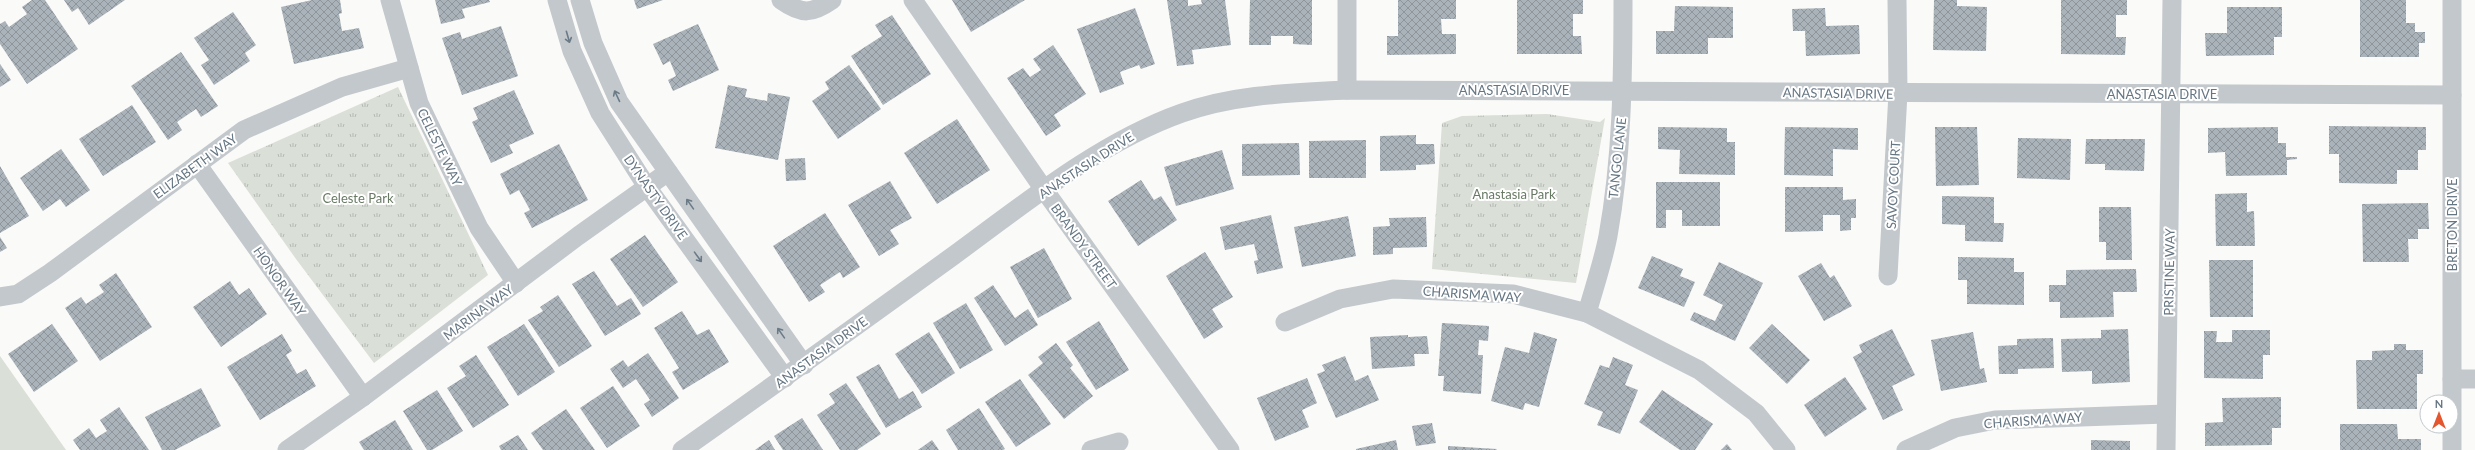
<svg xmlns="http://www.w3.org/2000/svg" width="2475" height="450" font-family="Lato,sans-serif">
<defs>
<pattern id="park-tufts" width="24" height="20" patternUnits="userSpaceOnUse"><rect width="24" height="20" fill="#dadfd7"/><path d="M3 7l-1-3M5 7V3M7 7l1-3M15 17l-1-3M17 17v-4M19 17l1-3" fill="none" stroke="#b4b9b4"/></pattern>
<pattern id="building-cross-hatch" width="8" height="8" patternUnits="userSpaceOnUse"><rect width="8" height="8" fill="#aab3b9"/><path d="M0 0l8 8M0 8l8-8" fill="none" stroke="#8e969c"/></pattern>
</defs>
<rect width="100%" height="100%" fill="#fafaf8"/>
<path fill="#dadfd7" d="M0,356L66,450H0Z"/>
<g fill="url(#park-tufts)">
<path d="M398,87L488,275L374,363L296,259L228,163Z"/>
<path d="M1547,114L1600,122L1605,118L1576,283L1432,269L1442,123L1462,116Z"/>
</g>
<g fill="url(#building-cross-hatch)">
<path d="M32,0H45L78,49L27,84L0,44V24L5,21L9,27L27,14L22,7Z"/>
<path d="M64,0H125L89,25L78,8L72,12Z"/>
<path d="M312,0H340L342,13L339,14L342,31L359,28L364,48L294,64L281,7Z"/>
<path d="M435,0H489L490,2L462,9L465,18L441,24Z"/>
<path d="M634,0H663L637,9Z"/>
<path d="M952,0H1025L971,32Z"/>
<path d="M1167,0H1188V6L1202,4L1201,0H1225L1231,45L1192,50L1194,64L1177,66Z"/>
<path d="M1250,0H1312V45L1293,44V36H1271V45H1249Z"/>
<path d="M1398,0H1456V19H1441L1442,34H1456V54L1387,55V36H1398Z"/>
<path d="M1517,0H1583V14H1573V36H1581L1582,54H1517Z"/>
<path d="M1934,0H1957V6L1987,7L1986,51L1933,50Z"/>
<path d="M2061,0H2127V15H2116V37H2126L2125,55L2061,54Z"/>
<path d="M2360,0H2406V23H2415V32H2425V43H2419V57H2360Z"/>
<path d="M1675,6L1733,7V38H1708V54H1656V31H1674Z"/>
<path d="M2227,7H2282V37H2274V55L2206,56L2205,33H2227Z"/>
<path d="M1135,8L1155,64L1141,69L1139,65L1120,72L1124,84L1100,93L1077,29Z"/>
<path d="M1825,8L1826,26L1859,25L1860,54L1806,56L1805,31H1793L1792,9Z"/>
<path d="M233,12L256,45L245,53L250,61L214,85L201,65L209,60L194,38Z"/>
<path d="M892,15L931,74L883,105L851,56L882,36L875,25Z"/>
<path d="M698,24L719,70L673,91L668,80L676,76L670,61L663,65L653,44Z"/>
<path d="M501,26L518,76L462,95L442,38L460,32L462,39Z"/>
<path d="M1053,45L1086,94L1054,115L1061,126L1046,136L1007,78L1023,68L1030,77L1041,70L1033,59Z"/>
<path d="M181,52L218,106L201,117L196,109L177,122L182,130L168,140L131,86Z"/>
<path d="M0,64L11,80L0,87Z"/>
<path d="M849,65L881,109L838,139L812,101L829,89L825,82Z"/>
<path d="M728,85L747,89L745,97L767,101L768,93L790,97L778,160L715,148Z"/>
<path d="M514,90L534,134L509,145L513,153L491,163L472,122L478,119L473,108Z"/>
<path d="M132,105L156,142L103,176L79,139Z"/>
<path d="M957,119L990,170L937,204L904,153Z"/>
<path d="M2329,126L2426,127V150H2418V170H2397V184L2339,183V154H2329Z"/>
<path d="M1658,127L1727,128V142H1735V175L1679,174L1680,150L1658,149Z"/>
<path d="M1785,127L1858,128V150L1833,149V176L1784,175Z"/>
<path d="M1935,127H1977L1979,185L1936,186Z"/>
<path d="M2278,127V143H2286V157H2297V159L2287,160V175L2226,176L2225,152L2208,153V128Z"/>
<path d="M1416,135V144H1434L1435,164L1416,165V170L1380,171V136Z"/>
<path d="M2018,138L2071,139L2070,180L2017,178Z"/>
<path d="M2086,139H2145L2144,171L2105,170V164H2085Z"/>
<path d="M1366,140V178H1309V141Z"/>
<path d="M1299,143L1300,175L1242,176V144Z"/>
<path d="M559,144L588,200L532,228L524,213L530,210L519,190L510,195L500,174Z"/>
<path d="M61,149L90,190L66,207L60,199L43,211L20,178Z"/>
<path d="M1222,150L1234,189L1176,206L1164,167Z"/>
<path d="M805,158L806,180L786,181L785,159Z"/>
<path d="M0,166L29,216L0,233Z"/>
<path d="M1141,180L1154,200L1161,196L1177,220L1138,246L1108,201Z"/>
<path d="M890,181L912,218L890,230L899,244L879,256L848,205Z"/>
<path d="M1656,182H1720V226H1682V210H1666V228H1656Z"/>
<path d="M1785,187H1843V200L1856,199V218H1851V230L1840,231V215H1823V231L1785,232Z"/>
<path d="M2247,193V212L2254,211L2255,246H2216L2215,194Z"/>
<path d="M1942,196L1994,197V223H2004L2003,242L1965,241V225L1942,224Z"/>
<path d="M2428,203L2429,229H2418V239H2408L2409,262H2363L2362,204Z"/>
<path d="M2099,207H2131L2132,260H2106V242H2099Z"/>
<path d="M825,213L860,267L843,278L840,272L820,285L825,292L809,302L773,246Z"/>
<path d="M1271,215L1283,268L1257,274L1254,261L1258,260L1254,244L1225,250L1220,227Z"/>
<path d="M1348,216L1356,256L1302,267L1294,227Z"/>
<path d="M1426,217L1427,247L1393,248V254L1373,255V227L1390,226L1389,218Z"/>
<path d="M645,235L678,282L643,307L610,259Z"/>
<path d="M0,237L7,248L0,252Z"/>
<path d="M1044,248L1072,299L1038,318L1010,267Z"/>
<path d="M1205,252L1233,297L1212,309L1223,327L1204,339L1166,276Z"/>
<path d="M1652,256L1683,269L1680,276L1695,282L1684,307L1638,288Z"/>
<path d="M1958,257L2014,258V272H2024V305L1967,304V280H1958Z"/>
<path d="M2209,260H2253V317H2210Z"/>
<path d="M1719,262L1763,283L1735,341L1690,320L1694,312L1715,321L1723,305L1703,295Z"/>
<path d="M1821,263L1830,278L1834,275L1852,306L1824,321L1798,276Z"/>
<path d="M2136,269L2137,292H2113L2114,317L2060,318V302H2049V285H2066V270Z"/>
<path d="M594,271L617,306L631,298L641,314L605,336L572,284Z"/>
<path d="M116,273L152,327L100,361L65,308L81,297L86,304L104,292L99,285Z"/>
<path d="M230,281L239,295L249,288L267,314L221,347L193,307Z"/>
<path d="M993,285L1015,318L1028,309L1038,325L1005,346L974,298Z"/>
<path d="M558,295L592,346L559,367L528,320L543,311L540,307Z"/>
<path d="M966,303L993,350L960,369L933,323Z"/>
<path d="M682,311L697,335L709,329L729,362L683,390L672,372L679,368L654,328Z"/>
<path d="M1099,321L1129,370L1096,390L1066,342Z"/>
<path d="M1442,323L1489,326L1488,341L1479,340L1478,355H1483L1481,394L1443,391L1444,376H1438Z"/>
<path d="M52,324L78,361L34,392L8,354Z"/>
<path d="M524,324L555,372L518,396L487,347Z"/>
<path d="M1772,324L1810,360L1787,384L1749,348Z"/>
<path d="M1892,329L1915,375L1892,386L1903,410L1883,420L1853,357L1862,352L1859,345Z"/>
<path d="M2128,329L2130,382L2092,384V371L2062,372L2061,339L2101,338V330Z"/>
<path d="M2232,330H2270V355H2263V379L2204,378V331H2217L2216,342H2232Z"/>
<path d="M929,332L955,373L922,394L895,354Z"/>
<path d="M1534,332L1557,339L1539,407L1525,403L1523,410L1491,401L1505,347L1529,353Z"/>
<path d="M1973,332L1980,369L1984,368L1987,382L1941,391L1931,340Z"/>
<path d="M282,334L292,351L286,355L297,374L306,369L316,386L260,420L227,367Z"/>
<path d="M1408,335V337L1427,336L1429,354H1414L1415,366L1372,369L1370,337Z"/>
<path d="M2053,338L2054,368L2018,369V374H1999L1998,346L2017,345V339Z"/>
<path d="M1056,343L1073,365L1070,368L1093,396L1064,419L1028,375L1043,363L1038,357Z"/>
<path d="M2394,344H2406V350H2423V374H2417V409H2357L2356,360H2372V351L2394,350Z"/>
<path d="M648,353L679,398L652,417L644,404L650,400L636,379L623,388L610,369L623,360L628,367Z"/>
<path d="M476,355L509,405L473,428L447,388L466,376L459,366Z"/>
<path d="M1345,356L1355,381L1368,375L1379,400L1336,418L1317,374L1325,371L1322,365Z"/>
<path d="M1613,357L1633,365L1625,385L1638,390L1620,434L1597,425L1603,412L1584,404L1600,365L1609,368Z"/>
<path d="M879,364L899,399L913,391L922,407L886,428L856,377Z"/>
<path d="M1845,377L1867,409L1825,437L1804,405Z"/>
<path d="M1307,378L1317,403L1302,410L1309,427L1275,441L1257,398Z"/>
<path d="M1020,379L1051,424L1016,447L985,402Z"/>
<path d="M846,383L881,434L857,450H840L817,415L835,403L829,394Z"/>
<path d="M613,386L640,426L607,448L580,408Z"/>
<path d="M201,388L221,426L175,450H162L145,417Z"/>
<path d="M437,390L463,431L432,450H427L403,411Z"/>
<path d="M1662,390L1713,424L1695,450H1680L1639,422Z"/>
<path d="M2281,397V428H2272V445L2205,446V423L2223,422L2222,398Z"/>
<path d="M119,407L149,450H80L73,440L89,428L96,438L107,431L100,420Z"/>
<path d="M979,408L1005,449L1003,450H958L946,430Z"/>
<path d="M566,409L595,450H543L531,433Z"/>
<path d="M802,418L823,450H783L774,436Z"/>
<path d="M395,420L413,450H364L359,442Z"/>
<path d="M1432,423L1436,443L1416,446L1412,426Z"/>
<path d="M2340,424H2397L2398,439H2421V450H2340Z"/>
<path d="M518,435L528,450H501L499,446Z"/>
<path d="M769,440L775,450H755Z"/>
<path d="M932,440L939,450H918Z"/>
<path d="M1396,440L1398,450H1356V449Z"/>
<path d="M2091,440L2130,441V450H2091Z"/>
<path d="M1727,444L1732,450H1721Z"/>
<path d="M1448,446L1497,449L1496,450H1448Z"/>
</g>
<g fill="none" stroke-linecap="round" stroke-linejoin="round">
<g stroke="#c3c8cc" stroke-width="19">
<path d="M390,0L419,103L479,228L516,283"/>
<path d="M557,0L572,51L600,113L647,187L785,378"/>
<path d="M580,0L593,43L619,102L804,365"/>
<path d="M781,0C802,15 812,14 832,0"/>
<path d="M913,0L1045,191L1230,450"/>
<path d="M2452,0V450"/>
<path d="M1347,90V0"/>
<path d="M197,164L363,397"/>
<path d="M1888,276L1898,93L1897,0"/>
<path d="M0,297L18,294L50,273L244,130L342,87L409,68"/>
<path d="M1587,313C1594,288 1603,262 1608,236C1622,158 1623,79 1623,0"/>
<path d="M1285,322L1340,299L1393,289L1513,294L1587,313L1699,370L1756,413L1786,450"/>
<path d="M2452,379H2475"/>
<path d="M287,450L363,397L578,236L668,172"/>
<path d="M682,450C773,386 863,321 953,256C1024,204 1100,142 1182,113C1235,94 1291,93 1347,90L2452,95"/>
<path d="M1091,450L1119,442"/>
<path d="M1906,450L1955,428L1995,420L2166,414"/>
<path d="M2166,450L2172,0"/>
</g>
</g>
<defs><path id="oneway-shaft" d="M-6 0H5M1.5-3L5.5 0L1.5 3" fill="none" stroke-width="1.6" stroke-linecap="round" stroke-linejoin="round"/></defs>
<g stroke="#6a7a87">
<use href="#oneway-shaft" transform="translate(568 37) rotate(74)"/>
<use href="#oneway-shaft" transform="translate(617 96) rotate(-115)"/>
<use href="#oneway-shaft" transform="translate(690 204) rotate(-125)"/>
<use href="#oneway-shaft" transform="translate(698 257) rotate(54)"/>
<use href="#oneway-shaft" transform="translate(781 333) rotate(-125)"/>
</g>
<g text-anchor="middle" stroke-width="4" stroke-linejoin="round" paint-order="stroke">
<g font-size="13" fill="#657683" stroke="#fff">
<text x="1514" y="95">ANASTASIA DRIVE</text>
<text transform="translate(1838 93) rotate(1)" y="5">ANASTASIA DRIVE</text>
<text x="2162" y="99">ANASTASIA DRIVE</text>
<text transform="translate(440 147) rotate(64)" y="5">CELESTE WAY</text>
<text transform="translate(1617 158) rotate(-84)" y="5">TANGO LANE</text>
<text transform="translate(1086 165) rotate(-33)" y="5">ANASTASIA DRIVE</text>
<text transform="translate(195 166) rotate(-36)" y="5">ELIZABETH WAY</text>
<text transform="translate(1893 185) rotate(-87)" y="5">SAVOY COURT</text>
<text transform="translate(656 197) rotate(55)" y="5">DYNASTY DRIVE</text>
<text transform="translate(2452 225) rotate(-90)" y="5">BRETON DRIVE</text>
<text transform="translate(1084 246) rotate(54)" y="5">BRANDY STREET</text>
<text transform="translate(2169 272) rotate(-89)" y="5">PRISTINE WAY</text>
<text transform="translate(280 281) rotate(55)" y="5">HONOR WAY</text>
<text transform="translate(1472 294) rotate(4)" y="5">CHARISMA WAY</text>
<text transform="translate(478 312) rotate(-37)" y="5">MARINA WAY</text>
<text transform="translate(821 352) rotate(-36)" y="5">ANASTASIA DRIVE</text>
<text transform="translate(2033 420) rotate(-4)" y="5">CHARISMA WAY</text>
</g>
<g font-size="13" fill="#687a64" stroke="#fff">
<text x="1514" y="199">Anastasia Park</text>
<text x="358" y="203">Celeste Park</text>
</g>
</g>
<g transform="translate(2439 414)"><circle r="19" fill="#ffffff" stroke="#c1c8cd"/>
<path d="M0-3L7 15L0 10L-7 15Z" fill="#e4572e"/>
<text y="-6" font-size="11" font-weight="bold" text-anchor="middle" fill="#657683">N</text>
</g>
</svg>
